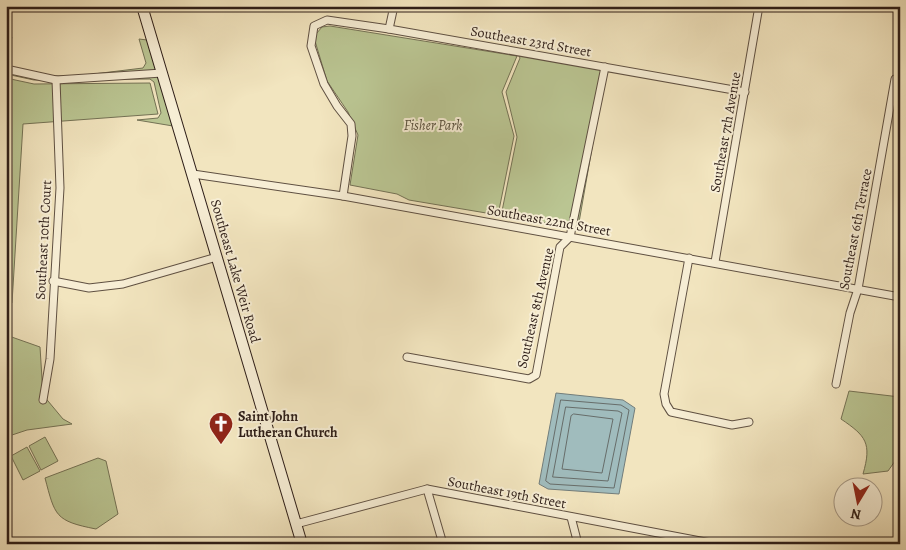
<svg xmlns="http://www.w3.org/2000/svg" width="906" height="550" font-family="Alegreya,serif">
<rect width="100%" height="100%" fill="#f2e5bf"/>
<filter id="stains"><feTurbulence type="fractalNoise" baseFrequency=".004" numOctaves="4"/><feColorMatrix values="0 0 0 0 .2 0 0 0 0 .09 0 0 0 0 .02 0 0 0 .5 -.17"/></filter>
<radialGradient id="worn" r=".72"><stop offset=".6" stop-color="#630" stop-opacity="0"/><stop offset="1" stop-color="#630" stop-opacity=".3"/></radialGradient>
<g fill="#bac592" stroke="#747255">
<path d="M330,26L517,56L502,92L514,136L498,215L409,200L397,194L350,185L358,135L348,112L327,81L315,41L316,34L322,27Z"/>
<path d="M12,37L6,63L9,68L44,76H77L143,68L146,63L139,39L147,40L173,126L137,120L158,118L161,113L154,82L150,79L34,80L6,74V42Z"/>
<path d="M517,52L606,68L578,228L501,216L517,137L506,92L520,58Z"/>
<path d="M6,78L34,84L150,83L158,114L23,124L12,303L6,308Z"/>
<path d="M6,335L40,347L43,395L63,419L72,424L27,430L6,437Z"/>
<path d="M849,391L900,397V454L888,471L863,474C872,443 866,436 841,419Z"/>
<path d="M45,437L58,461L41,470L29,446Z"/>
<path d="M27,447L40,471L23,480L11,456Z"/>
<path d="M98,458L106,461L118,514L96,529C55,521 55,516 45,478Z"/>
</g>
<path fill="#a0bcbd" stroke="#727d7b" d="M556,393L623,400L635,408L619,494L548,489L539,484Z"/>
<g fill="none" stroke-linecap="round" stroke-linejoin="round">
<g stroke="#676d6a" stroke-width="1">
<path d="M561,400L621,405L629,410L614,488L550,484L546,481Z"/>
<path d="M566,407L618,411L622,413L608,481L553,477Z"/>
<path d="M574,414L613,419L602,473L562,469L571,416Z"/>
</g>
<defs>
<g id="street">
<path d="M389,29L394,6"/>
<path d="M6,69L56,80L162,73"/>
<path d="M193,174L343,196L900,297"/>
<path d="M343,196L352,136L351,124L337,106L324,84L311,46L314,26L327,20L389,29L745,92"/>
<path d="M689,258L664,394L666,404L671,412L732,425L749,422"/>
<path d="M715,262L759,6"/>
<path d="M53,281L89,288L123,284L217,257"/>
<path d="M407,357L529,379L536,375L560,247L570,237L605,67"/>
<path d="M836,384L850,313L858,289L895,79"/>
<path d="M43,400L50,359L60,188L56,80"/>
<path d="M427,489L443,544"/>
<path d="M571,517L578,544"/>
<path d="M296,524L427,489L716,544"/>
</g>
<path id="secondary" d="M142,6L302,544"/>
</defs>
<use href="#street" stroke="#5f5042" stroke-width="9"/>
<use href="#secondary" stroke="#2e1e18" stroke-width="12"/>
<use href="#street" stroke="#f7eed5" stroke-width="7"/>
<use href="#secondary" stroke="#f7eed5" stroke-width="10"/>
</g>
<defs>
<symbol id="church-pin" viewBox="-11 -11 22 30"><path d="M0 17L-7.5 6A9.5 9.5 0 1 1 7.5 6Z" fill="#8f2418" stroke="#f7eed5"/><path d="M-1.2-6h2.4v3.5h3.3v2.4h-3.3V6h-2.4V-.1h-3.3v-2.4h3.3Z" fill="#fff"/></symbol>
</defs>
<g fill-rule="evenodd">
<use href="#church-pin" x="207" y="410" width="28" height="38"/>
</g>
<g text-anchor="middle" stroke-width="4" stroke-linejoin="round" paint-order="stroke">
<g font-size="14" fill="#2e1e18" stroke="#f7eed5">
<text transform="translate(531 41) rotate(10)" y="5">Southeast 23rd Street</text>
<text transform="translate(725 132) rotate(-80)" y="5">Southeast 7th Avenue</text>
<text transform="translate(549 220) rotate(10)" y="5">Southeast 22nd Street</text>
<text transform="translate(855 229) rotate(-79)" y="5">Southeast 6th Terrace</text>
<text transform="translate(43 240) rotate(-87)" y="5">Southeast 10th Court</text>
<text transform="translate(236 271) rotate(74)" y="5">Southeast Lake Weir Road</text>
<text transform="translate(535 308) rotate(-77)" y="5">Southeast 8th Avenue</text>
<text transform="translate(507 492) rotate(11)" y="5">Southeast 19th Street</text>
</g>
<g font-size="14" font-style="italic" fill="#58503d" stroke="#f7eed5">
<text x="433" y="130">Fisher Park</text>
</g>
<g font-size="14" font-weight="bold" fill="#2e1e18" stroke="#f7eed5" text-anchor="start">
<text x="238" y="421">Saint John<tspan x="238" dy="16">Lutheran Church</tspan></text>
</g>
</g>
<rect width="906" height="550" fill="none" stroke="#f2e5bf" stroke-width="25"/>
<rect x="8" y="8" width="891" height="535" fill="none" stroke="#2e1e18" stroke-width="2.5"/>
<rect x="12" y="12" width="881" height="525" fill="none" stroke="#2e1e18"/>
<g transform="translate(858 502) rotate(190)"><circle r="24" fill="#f7eed5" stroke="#a79b89"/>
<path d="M0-4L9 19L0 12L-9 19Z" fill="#8f2418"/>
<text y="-8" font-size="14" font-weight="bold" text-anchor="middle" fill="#2e1e18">N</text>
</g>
<rect width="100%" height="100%" filter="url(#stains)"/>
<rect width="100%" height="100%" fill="url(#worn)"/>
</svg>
